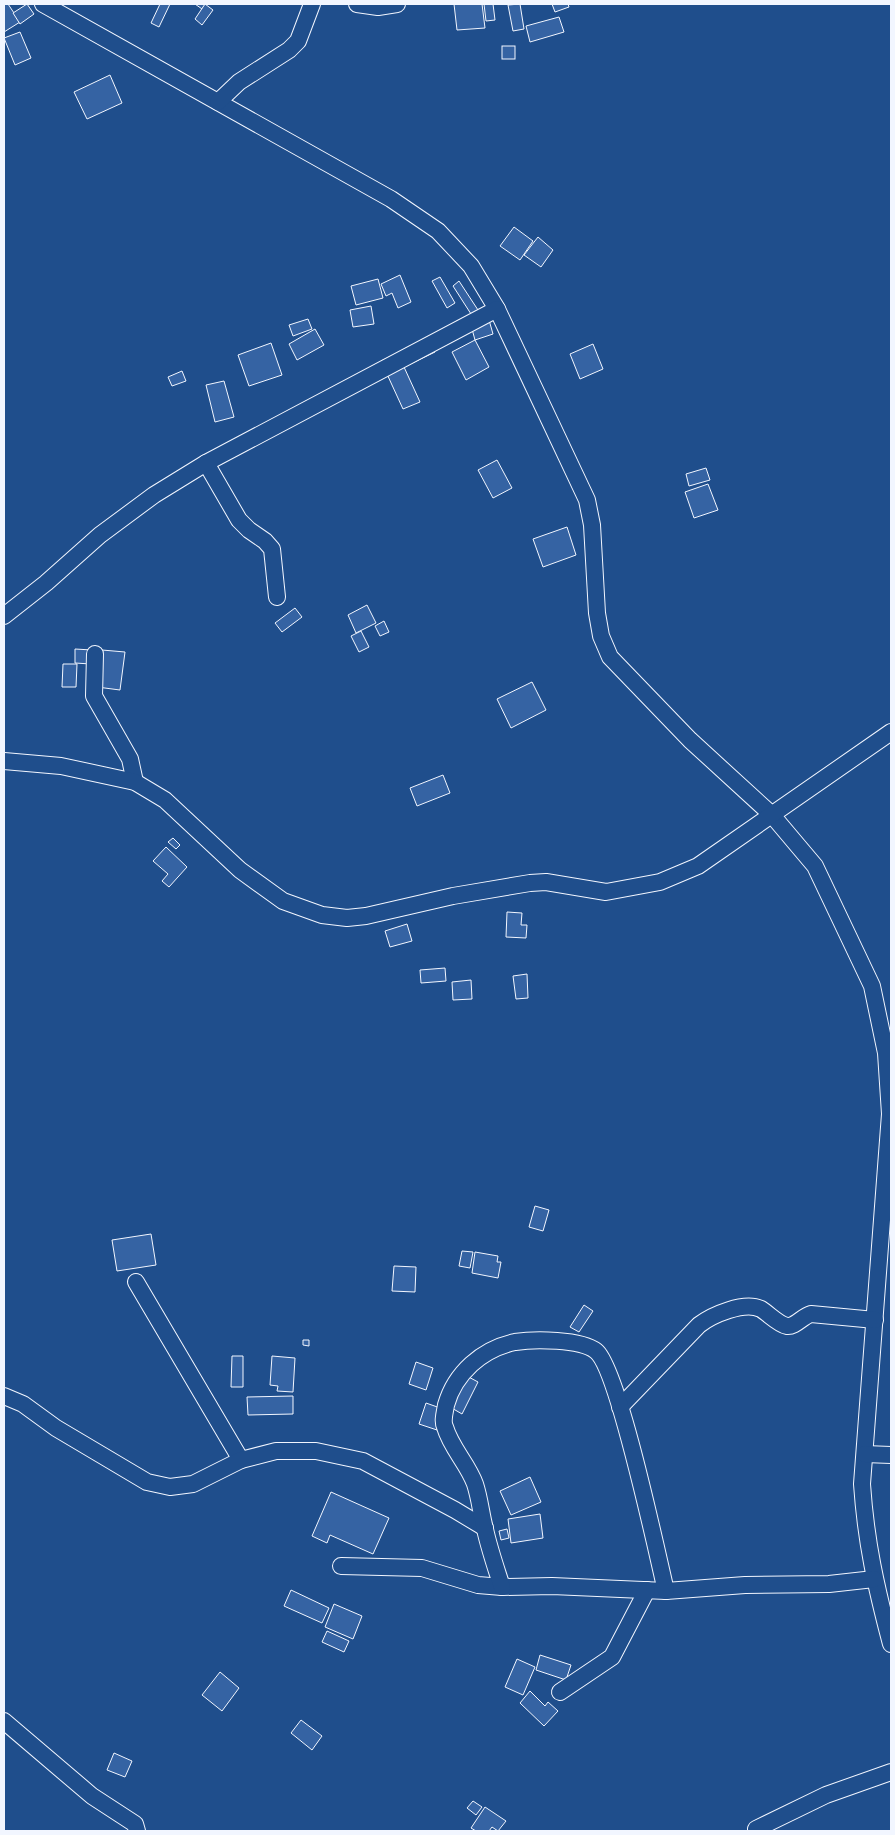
<svg xmlns="http://www.w3.org/2000/svg" width="895" height="1835" font-family="'DejaVu Sans',sans-serif">
<rect width="100%" height="100%" fill="#1f4e8c"/>
<g fill="#3563a3" stroke="#f2f6ff">
<path d="M4,4H8L20,22L4,32Z"/>
<path d="M27,4L34,14L20,24L13,13Z"/>
<path d="M160,4H170L159,27L151,23Z"/>
<path d="M195,4H206L202,9Z"/>
<path d="M205,4L213,10L202,25L195,19Z"/>
<path d="M454,4H482L485,28L457,30Z"/>
<path d="M484,4H493L495,20L486,21Z"/>
<path d="M520,4L524,29L513,31L508,5Z"/>
<path d="M552,4H568L569,7L555,12Z"/>
<path d="M559,17L564,32L530,42L526,26Z"/>
<path d="M20,32L31,58L15,65L4,38Z"/>
<rect x="502" y="46" width="13" height="13"/>
<path d="M110,75L122,103L87,119L74,92Z"/>
<path d="M514,227L533,241L520,260L500,246Z"/>
<path d="M538,237L553,250L541,267L524,255Z"/>
<path d="M400,275L411,302L398,308L392,293L386,296L381,284Z"/>
<path d="M440,277L455,303L447,308L432,281Z"/>
<path d="M378,279L383,298L356,305L351,286Z"/>
<path d="M459,281L478,310L471,314L453,286Z"/>
<path d="M371,306L374,324L353,327L350,310Z"/>
<path d="M487,313L493,334L475,340L469,318Z"/>
<path d="M308,319L312,329L293,336L289,325Z"/>
<path d="M315,329L324,345L297,360L289,344Z"/>
<path d="M428,339L435,352L404,367L420,402L403,409L381,361Z"/>
<path d="M475,340L489,367L466,380L452,352Z"/>
<path d="M271,343L282,375L249,386L238,355Z"/>
<path d="M593,344L603,369L580,379L570,354Z"/>
<path d="M182,371L186,381L172,386L168,377Z"/>
<path d="M224,381L234,417L215,422L206,385Z"/>
<path d="M497,460L512,488L493,498L478,470Z"/>
<path d="M706,468L710,480L689,486L686,474Z"/>
<path d="M708,484L718,510L694,518L685,492Z"/>
<path d="M567,527L576,555L543,567L533,539Z"/>
<path d="M367,605L376,623L356,633L348,615Z"/>
<path d="M295,608L302,617L282,632L275,623Z"/>
<path d="M384,621L389,632L380,636L375,626Z"/>
<path d="M361,631L369,647L359,652L351,636Z"/>
<path d="M75,649L92,650L91,664L75,663Z"/>
<path d="M102,650L125,652L120,690L97,687Z"/>
<path d="M63,664H77L76,687H62Z"/>
<path d="M532,682L546,710L511,728L497,699Z"/>
<path d="M443,775L450,793L417,806L410,788Z"/>
<path d="M173,838L180,845L176,849L168,842Z"/>
<path d="M166,847L187,867L169,887L162,881L168,874L153,861Z"/>
<path d="M507,912L522,913L521,925H527L526,938L506,937Z"/>
<path d="M407,924L412,941L390,947L385,931Z"/>
<path d="M445,968L446,981L421,983L420,970Z"/>
<path d="M527,974L528,998L516,999L513,976Z"/>
<path d="M471,980L472,999L453,1000L452,982Z"/>
<path d="M535,1206L549,1210L543,1231L529,1227Z"/>
<path d="M151,1234L156,1265L117,1271L112,1240Z"/>
<path d="M462,1251L473,1252L470,1268L459,1266Z"/>
<path d="M475,1252L498,1256L497,1262H501L498,1278L472,1273Z"/>
<path d="M394,1266L416,1267L415,1292L392,1291Z"/>
<path d="M584,1305L593,1311L579,1332L570,1327Z"/>
<path d="M303,1340H309V1346L303,1345Z"/>
<path d="M232,1356H243V1387H231Z"/>
<path d="M272,1356L295,1358L293,1392L277,1391L278,1386L270,1385Z"/>
<path d="M416,1362L433,1368L426,1390L409,1384Z"/>
<path d="M465,1375L478,1382L462,1414L450,1407Z"/>
<path d="M293,1396V1414L248,1415L247,1397Z"/>
<path d="M426,1403L443,1409L437,1430L419,1424Z"/>
<path d="M530,1477L541,1502L511,1515L500,1491Z"/>
<path d="M331,1492L389,1518L373,1554L330,1535L327,1543L312,1536Z"/>
<path d="M540,1514L543,1538L511,1543L508,1519Z"/>
<path d="M507,1529L509,1538L501,1540L499,1531Z"/>
<path d="M291,1590L329,1608L322,1623L284,1606Z"/>
<path d="M334,1604L362,1616L353,1639L325,1627Z"/>
<path d="M327,1631L349,1641L344,1652L322,1642Z"/>
<path d="M540,1655L571,1665L566,1680L536,1670Z"/>
<path d="M517,1659L535,1667L523,1695L505,1687Z"/>
<path d="M220,1672L239,1688L222,1711L202,1695Z"/>
<path d="M530,1691L545,1706L548,1702L558,1711L544,1726L520,1703Z"/>
<path d="M301,1720L322,1736L312,1750L291,1733Z"/>
<path d="M114,1753L132,1761L125,1777L107,1770Z"/>
<path d="M473,1801L482,1807L476,1815L467,1808Z"/>
<path d="M485,1807L506,1821L498,1831L492,1827L489,1831H476L471,1828Z"/>
</g>
<g fill="none" stroke-linecap="round" stroke-linejoin="round">
<defs>
<g id="minor">
<path d="M43,4L391,199L438,231L471,266L497,309L587,500L592,525L597,613L601,636L610,657L690,740L772,815L815,866L872,986L886,1053L890,1114L862,1484C866,1543 876,1587 891,1644"/>
<path d="M357,4L378,7L397,4"/>
<path d="M218,102L239,82L289,50L298,41L312,4"/>
<path d="M206,463L239,520L249,530L265,541L272,549L277,597"/>
<path d="M4,616L46,583L100,535L154,495L206,463L497,309"/>
<path d="M95,654L94,696L130,759L135,782"/>
<path d="M4,761L61,766L135,782L165,800L240,870L283,901L322,915L347,918L366,916L453,896L530,883L546,882L606,892L660,882L698,866L891,732"/>
<path d="M136,1282L241,1460"/>
<path d="M4,1396L23,1404L56,1428L147,1482L170,1487L193,1484L241,1460L276,1451H316L363,1461L455,1510L485,1528"/>
<path d="M620,1407L699,1325C712,1315 744,1301 761,1309C769,1314 778,1324 787,1326C795,1327 803,1316 811,1314L875,1320"/>
<path d="M865,1454L891,1455"/>
<path d="M341,1566L422,1568L478,1585L502,1587L552,1586L666,1591L745,1585L829,1584L874,1579"/>
<path d="M502,1587C496,1568 489,1548 485,1529C481,1514 480,1499 475,1484C468,1464 451,1448 445,1427C442,1421 445,1412 446,1405C455,1373 482,1349 515,1342C534,1339 581,1339 596,1351C618,1368 657,1553 666,1591"/>
<path d="M560,1692L612,1657L647,1590"/>
<path d="M4,1721L92,1796L135,1824L137,1831"/>
<path d="M756,1829L826,1795L891,1772"/>
</g>
</defs>
<use href="#minor" stroke="#f2f6ff" stroke-width="18"/>
<use href="#minor" stroke="#1f4e8c" stroke-width="16"/>
</g>
<rect width="895" height="1835" fill="none" stroke="#f2f6ff" stroke-width="10"/>
</svg>
